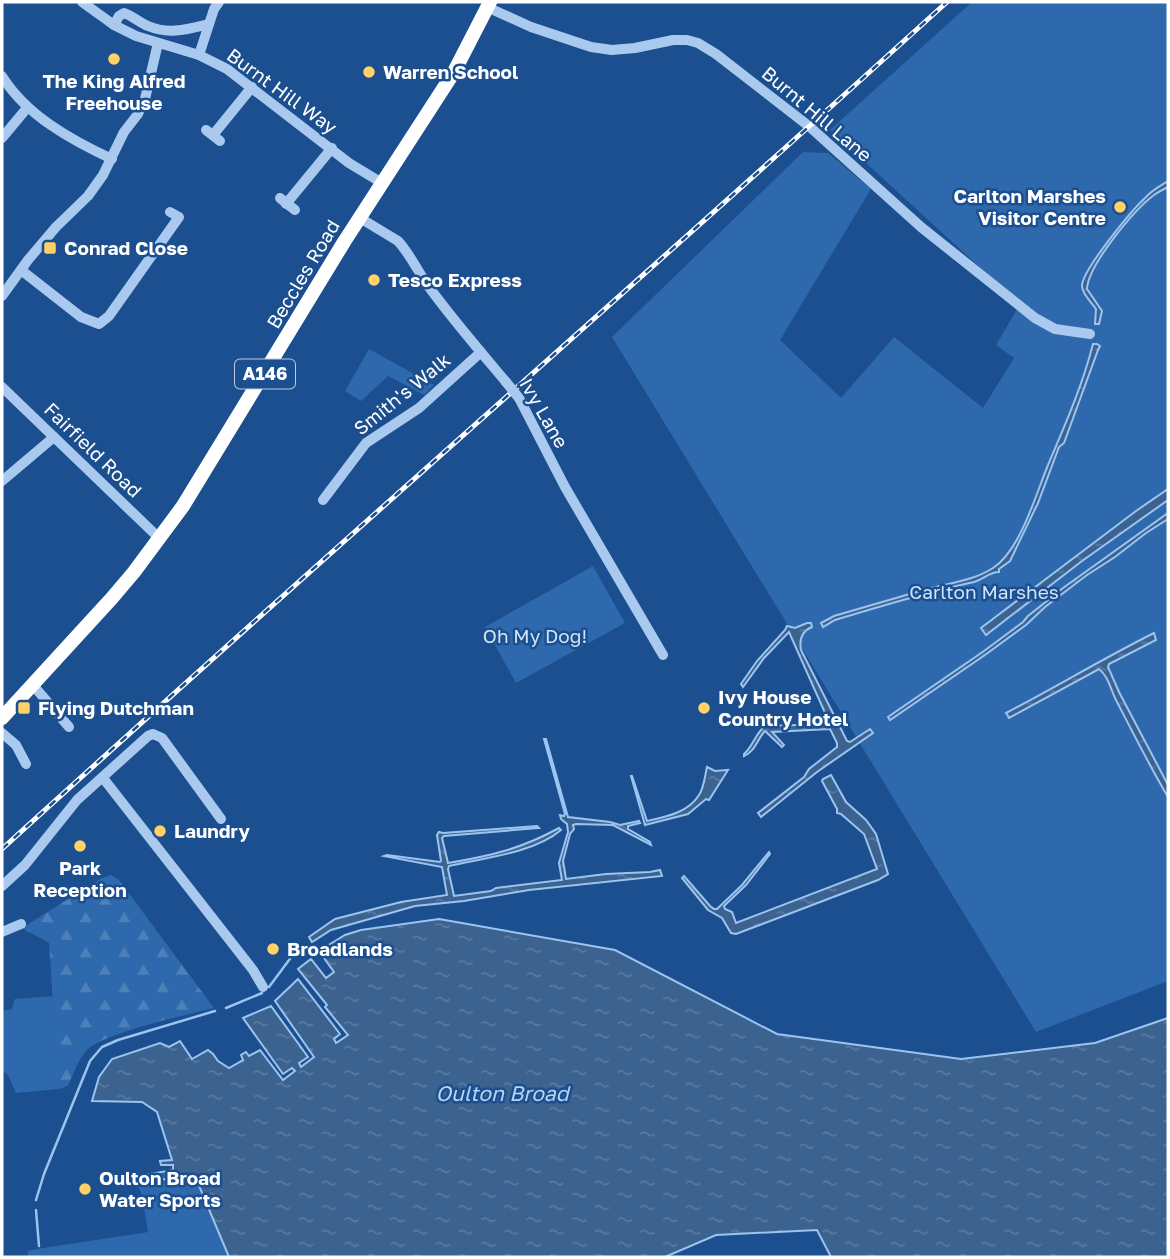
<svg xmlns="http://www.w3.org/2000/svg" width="1170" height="1259" font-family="'Golos Text',sans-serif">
<defs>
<pattern id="forest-firs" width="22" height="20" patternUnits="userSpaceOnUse" patternTransform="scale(1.75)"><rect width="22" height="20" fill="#2e69ad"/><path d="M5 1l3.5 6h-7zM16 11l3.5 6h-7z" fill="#4d80b9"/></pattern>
<pattern id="water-ripples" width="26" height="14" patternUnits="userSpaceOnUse" patternTransform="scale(1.75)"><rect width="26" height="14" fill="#3c6290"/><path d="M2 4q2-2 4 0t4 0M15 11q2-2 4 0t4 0" fill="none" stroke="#597aa1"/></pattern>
</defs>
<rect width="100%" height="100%" fill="#1b4f8f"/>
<path fill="url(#forest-firs)" d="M111,875L119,880L214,1008C186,1015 101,1033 85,1052C77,1062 73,1075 68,1086L59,1089L49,943L22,928L102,878Z"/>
<g fill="#2e69ad">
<path d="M972,2H1168V981L1036,1032L612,337L803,152L828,153L871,189L780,340L841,398L894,337L983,408L1014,358L996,345L1020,304L830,130Z"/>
<path d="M369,349L434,385L424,395L388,376L361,401L345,391Z"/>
<path d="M593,566L625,623L516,683L485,627Z"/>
<path d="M55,996L59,1089L16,1093L8,1075L2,1071V1011L12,1009L15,999Z"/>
<path d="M195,1176L229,1257H28V1251L37,1249L148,1232L142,1196L138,1185Z"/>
</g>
<g fill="url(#water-ripples)" stroke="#9cc4f0" stroke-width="2">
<path d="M1168,181V187C1164,189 1158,192 1154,195C1134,210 1088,265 1087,289L1102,311L1099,324H1095L1096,309C1092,303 1082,294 1082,286C1082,270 1132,210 1146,197C1152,190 1160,186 1168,181Z"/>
<path d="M1093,344H1097L1100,346L1098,350L1064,443L1059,447L1038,503L1010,561L999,569V572C989,572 983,580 974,582C927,592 881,606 835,620L823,627L821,623L834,616C865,607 896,598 927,589C949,583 973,581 993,568C1020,551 1036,494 1048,465C1065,425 1082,387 1093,344Z"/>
<path d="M1168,489V500L1082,561L986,635L981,628L1136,511Z"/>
<path d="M1168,513V519L1146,533L1115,557L1087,575L1045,607L1026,625L985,655L890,720L888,717L984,651L1023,622L1028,616L1063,588Z"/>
<path d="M807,623H811L812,627C802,631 799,639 801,650L847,741L850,742L870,729L873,733L817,772L761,817L758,813L804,777L809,769L837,747V743L830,729L772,732L784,745L782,747L765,731C757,739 756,751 744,756V754C754,745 755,734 765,726L830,724L789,632L764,658L743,687L741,684L757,661L785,630L787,626L795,628Z"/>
<path d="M1154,633L1156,640L1109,664L1108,667L1119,692L1168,785V797C1149,765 1132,731 1115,698C1110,687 1108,676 1099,669L1009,718L1006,713C1056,687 1104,658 1154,633Z"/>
<path d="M544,739H546L568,817L610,822L620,825L639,821L640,823L628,826V829L650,842L651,845L613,825L576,824L573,825L574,829L570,834L563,861L566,879L606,874L650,872L660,870L662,876L529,890L464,901L415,906L331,930L312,942L309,937L335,919L401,902L447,895L442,867L384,856L387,855L440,862L441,861L437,835L439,832L443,833L537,826L539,828L444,836L442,838L448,863C490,856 521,849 559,828L561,830C534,853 483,858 449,866L448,869L454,896L491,891L496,888L562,880L559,863L568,832L567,824L561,819L560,815L564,816L565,814Z"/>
<path d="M707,767L715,771L728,770L709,800L706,799L688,814L645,825L631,776H632L647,821C665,817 688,813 699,795C704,788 705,775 707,767Z"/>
<path d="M831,775L846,802L866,820L876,834L888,874L878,880L736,934L731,933L722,918L708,910L682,878L684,876L710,906L714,909H717L742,885L769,852L770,854L746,885L724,906L725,909L732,912L736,923L877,869L864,834L841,814L837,813V809L822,781L823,779Z"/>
<path d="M439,919L615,950L777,1034L961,1059L1095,1043L1168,1018V1257H831L817,1230L716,1235L665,1257H229L195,1176L166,1181L165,1179L138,1185V1176L173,1170V1165H161L160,1161L172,1160L157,1112L142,1102L92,1101L99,1077L112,1059L160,1043L169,1047L180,1041L192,1059L208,1050L213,1054L218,1061L229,1068L243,1060L241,1055L246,1052L249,1056L260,1050L283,1080L295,1071L292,1068L283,1074L243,1018L271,1006L308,1057L299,1063L301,1067L314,1057L275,1001L298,979L340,1034L334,1039L336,1043L348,1035L325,1007L327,1005L298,969L311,959L326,978L334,972L319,951L345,935L361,930Z"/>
</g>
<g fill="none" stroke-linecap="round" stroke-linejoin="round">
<g stroke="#9cc4f0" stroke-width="2.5">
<path d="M269,987L295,952L304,946"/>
<path d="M226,1008L262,993"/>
<path d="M36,1200L44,1174L90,1061L102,1047L118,1040L215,1011"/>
<path d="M36,1210L39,1246"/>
</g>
<g stroke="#a9c9ee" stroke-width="10">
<path d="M82,2L114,25L136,36L199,55L227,69L349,163L382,183"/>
<path d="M487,7L531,27L591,47L612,50L635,48L673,40H687L698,43L716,54L810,127L921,227L1035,318L1055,329L1090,334"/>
<path d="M114,25L119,16L124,13C133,16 140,23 148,26C169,35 188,29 209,24"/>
<path d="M199,55L214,9L219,2"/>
<path d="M2,76C26,115 71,140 112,159"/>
<path d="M206,130L220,141"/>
<path d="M213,135L252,87"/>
<path d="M2,138L27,108"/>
<path d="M280,198L295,210"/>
<path d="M286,204L332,148"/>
<path d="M360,218L398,241C410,254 418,272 429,287C453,320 480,351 506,382"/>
<path d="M21,270L81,317L99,324L109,316L179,217L170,212"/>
<path d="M2,296L28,260L56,227L88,196L103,175L124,132L138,114L145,99L158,43"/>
<path d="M2,387L159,538"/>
<path d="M519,398L565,487L663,655"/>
<path d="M2,481L54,437"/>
<path d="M323,500L366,443L419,408L481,352"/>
<path d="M32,684L69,727"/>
<path d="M2,733L16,745L26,764"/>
<path d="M103,778L253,970L263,987"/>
<path d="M2,886L25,865L77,800L148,736L153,734L162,738L221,819"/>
<path d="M2,932L21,924"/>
</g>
<path stroke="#fff" stroke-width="14" d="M2,718L112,598L134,572L183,506L344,242L454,72L490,2"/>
<defs>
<path id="rail" d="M2,849C315,564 634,286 947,2"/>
</defs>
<use href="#rail" stroke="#fff" stroke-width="5"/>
<use href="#rail" stroke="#1b4f8f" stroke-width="2.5" stroke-dasharray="8" stroke-linecap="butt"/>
<path stroke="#a9c9ee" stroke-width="10" d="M506,382L519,398"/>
</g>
<g fill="#ffd166" stroke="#1b4f8f" stroke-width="2.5">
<circle cx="114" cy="59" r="7"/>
<circle cx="369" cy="72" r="7"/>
<circle cx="1120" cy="207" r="7"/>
<rect x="43" y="241" width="14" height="14" rx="3.5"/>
<circle cx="374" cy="280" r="7"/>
<rect x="17" y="701" width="14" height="14" rx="3.5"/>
<circle cx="704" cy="708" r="7"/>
<circle cx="160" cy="831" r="7"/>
<circle cx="80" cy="846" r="7"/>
<circle cx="273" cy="949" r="7"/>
<circle cx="85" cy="1189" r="7"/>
</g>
<g text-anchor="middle" stroke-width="5" stroke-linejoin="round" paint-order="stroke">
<rect fill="#1b4f8f" stroke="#bbcadd" stroke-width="2" x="235" y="359.5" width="60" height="29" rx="5"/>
<g font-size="18" font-weight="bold" fill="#fff">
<text x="265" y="380">A146</text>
</g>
<g font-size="19" font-weight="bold" fill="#fff" stroke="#1b4f8f" text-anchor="start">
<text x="383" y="79">Warren School</text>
<text x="114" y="88" text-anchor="middle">The King Alfred<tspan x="114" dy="22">Freehouse</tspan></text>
<text x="1106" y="203" text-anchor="end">Carlton Marshes<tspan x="1106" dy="22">Visitor Centre</tspan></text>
<text x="64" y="255">Conrad Close</text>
<text x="388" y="287">Tesco Express</text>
<text x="718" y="704">Ivy House<tspan x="718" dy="22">Country Hotel</tspan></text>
<text x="38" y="715">Flying Dutchman</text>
<text x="174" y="838">Laundry</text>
<text x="80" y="875" text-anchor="middle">Park<tspan x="80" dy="22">Reception</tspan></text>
<text x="287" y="956">Broadlands</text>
<text x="99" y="1185">Oulton Broad<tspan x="99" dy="22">Water Sports</tspan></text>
</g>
<g font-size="19" fill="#fff" stroke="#1b4f8f">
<text transform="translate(282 91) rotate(36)" y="7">Burnt Hill Way</text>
<text transform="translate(817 114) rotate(40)" y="7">Burnt Hill Lane</text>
<text transform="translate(303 274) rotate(-59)" y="7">Beccles Road</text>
<text transform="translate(402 394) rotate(-39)" y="7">Smith's Walk</text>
<text transform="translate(544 413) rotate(60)" y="7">Ivy Lane</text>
<text transform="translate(93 450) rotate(44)" y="7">Fairfield Road</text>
</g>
<g font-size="19" fill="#cfe3fa" stroke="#1b4f8f">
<text x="984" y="599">Carlton Marshes</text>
<text x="535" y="643">Oh My Dog!</text>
</g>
<g font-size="21" font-style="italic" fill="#b5d3f5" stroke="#1b4f8f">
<text x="502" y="1101">Oulton Broad</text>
</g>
</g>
<rect width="1170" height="1259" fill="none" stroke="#ffffff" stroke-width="7"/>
</svg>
